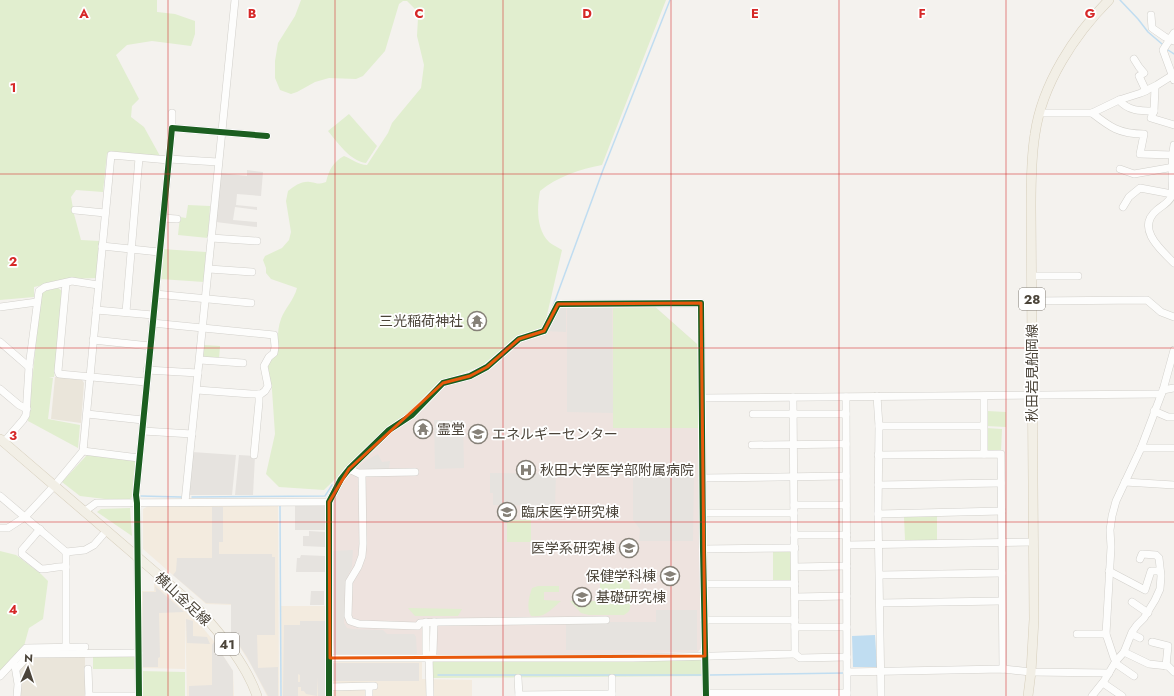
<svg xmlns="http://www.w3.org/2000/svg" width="1174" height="696" font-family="Jost,'Noto Sans JP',sans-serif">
<rect width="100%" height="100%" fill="#f4f2ee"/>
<g fill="#f3ebdf">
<path d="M278,505L279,696H267L251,665L231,633V605L206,604L143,549V509L148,506Z"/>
<path d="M154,583L185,610V669L142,668L141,591H154Z"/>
<path d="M281,606H326V696H282Z"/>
<path d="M185,611L202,627L213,640L233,671L234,696H187Z"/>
<path d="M422,661V679L472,680V696H331V662Z"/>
</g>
<g fill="#eae5da">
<path d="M55,377L82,380L84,383L81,423L51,419Z"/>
<path d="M30,656H85V696H20L18,669Z"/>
</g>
<path fill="#eee3df" d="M558,304L654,306L698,345L701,648L698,652H695L569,655H334L332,630V502L342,482L362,457L392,425L443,383L483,369L519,339L544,331Z"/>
<g fill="#e1eecf">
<path d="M0,0H157V12L175,14L195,21V34L191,46L152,41L127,45L116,55L139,99L132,106L131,117L144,127L160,156L107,153L103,192L76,190L71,197L74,214L81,240L100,241L96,278L70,279L34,287V297L0,300Z"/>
<path d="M301,0H666L602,165C580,169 557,177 540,191C537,207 536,229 549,242C552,245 558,247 562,250L544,328L512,342L481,366L444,380L413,409L392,425L362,453L324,490L279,487L266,474L275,434L272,390L268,367L270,359L278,352C278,341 277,329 281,319C285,308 294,300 297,288L271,279L266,273V268L263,260L265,256L282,248L289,240L291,232L286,201L288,191C295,186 301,181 310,182C318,183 317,185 326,182C329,170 333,162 344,156C352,159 359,165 367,165L388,133L392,123L421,88L424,65L417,36L418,18L415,9L407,1H403L399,4L385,51L363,76L356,79L329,78L315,82L297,92L291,94L280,90L275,78V61L278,43L295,16Z"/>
<path d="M349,114L377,146L366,163C350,161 338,143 328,131Z"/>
<path d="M188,205L210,206L208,238L178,235L180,217L186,218Z"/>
<path d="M162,249L206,252L204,282L160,279Z"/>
<path d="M58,288L62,291L60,328L54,377H49L53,378L48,419L80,425L78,448L28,421L41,294L45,291Z"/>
<path d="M613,305L654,306L698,345L699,428H613Z"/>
<path d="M203,345L220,346L219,359L205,358L203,355Z"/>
<path d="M987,411L1006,412V427L986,426Z"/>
<path d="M986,428L1002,429L1001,452L990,451L986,449Z"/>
<path d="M87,455L134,460L137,463L133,496L129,500L105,499L80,496L62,482Z"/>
<path d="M130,508L132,536L97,512L101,509Z"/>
<path d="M937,516V540H905L904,517Z"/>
<rect x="507" y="520" width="24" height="22"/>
<path d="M795,548V584H773V549Z"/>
<path d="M0,551L16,555L41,574L48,581L43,619L29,628L24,646L0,673Z"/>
<path d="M600,579H628C631,584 632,602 630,608C630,611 627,613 624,615H589L581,613L570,601H621V591H600Z"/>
<path d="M538,586H559V592H544V600L561,601C551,609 546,618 531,616C526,608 529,597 532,588Z"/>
<path d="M408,608L462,609L458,616H415Z"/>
<rect x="93" y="655" width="43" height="14"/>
<path d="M705,656L706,676L433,678V660Z"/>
<path d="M139,671L185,672V696H139Z"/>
</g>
<g fill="#e6e3df">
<path d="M247,170L263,172L261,196L237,194L236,205L257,207V210L235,207L233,220L257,222V227L216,222L220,173L247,176Z"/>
<path d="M558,304H566V332L544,331Z"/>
<path d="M612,305L613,413L567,412V306Z"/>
<path d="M434,420H463L464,468L435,469Z"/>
<path d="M192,452L236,455L232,495H188Z"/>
<path d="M378,454L382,462L390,461L389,469H358L359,467L367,460Z"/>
<path d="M239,455L255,456L253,495H235Z"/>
<path d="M694,472L693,541H639L640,529L633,520V473Z"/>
<path d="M490,473L556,474L555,506L493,505V493H490Z"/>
<path d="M295,504H322L325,506V530H295Z"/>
<path d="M212,507H223V542H219V554H272V557H275V635H257L258,668L278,667V696H268L247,657L231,633V604L206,603L173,575L176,571L177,558H212Z"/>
<path d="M309,531L325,532V547L303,546V536H309Z"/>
<path d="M353,550L352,567L345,581L344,623L347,628L352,629L383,630L387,634H414L416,637L417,655L338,656L334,651L333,551Z"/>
<path d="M301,555L325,556V572H296L297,558H300Z"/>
<path d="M155,586L184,612L159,613L160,657L158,658V667H143V592H156Z"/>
<path d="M311,591H324V605H310Z"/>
<path d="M656,610H697V650H566V622H656Z"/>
<path d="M186,619L193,621V636L207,637L210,644L187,643Z"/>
<path d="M300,621H326V696H318V677L317,696L306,694L304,691H301V687H298V682H300V675L298,674V696H283L284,625H300Z"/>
<path d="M214,642L233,671V696H189V686L212,685V645Z"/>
<rect x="331" y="663" width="88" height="18"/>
</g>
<path fill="#c0ddf1" d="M875,635L877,667H853L852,636Z"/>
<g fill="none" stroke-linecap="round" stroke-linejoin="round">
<g stroke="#c0ddf1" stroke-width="1.5">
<path d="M1120,0L1138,19L1148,32L1162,44"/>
<path d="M1168,50L1174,54"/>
<path d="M553,306L603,170L670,0"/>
<path d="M141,496L181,497"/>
<path d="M192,497L325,496L332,485"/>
<path d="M280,506L281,696"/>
<path d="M438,675H704"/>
<path d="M710,675L845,673"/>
</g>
<defs>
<g id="minor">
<path d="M1151,15L1152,28L1165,37L1174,41"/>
<path d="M1134,59L1139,67L1144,73L1139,76L1146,91"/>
<path d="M1174,80L1163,50L1174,33"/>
<path d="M1119,100C1128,111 1140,111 1154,111L1151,118L1174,125"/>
<path d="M1154,111L1155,87"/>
<path d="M1040,113H1092L1119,100L1141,93L1157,85L1173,75"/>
<path d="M1092,113C1110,127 1119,134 1144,134L1140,154L1172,155"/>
<path d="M172,128V113"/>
<path d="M1174,145C1172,156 1172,168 1172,179C1172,184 1173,190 1172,195C1170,202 1163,205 1157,210C1135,228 1161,250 1174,263"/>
<path d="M169,159L218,162"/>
<path d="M1120,169L1134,174L1174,167"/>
<path d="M1123,207L1129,197L1140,188L1172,194"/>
<path d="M75,210L105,213"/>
<path d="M163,218L177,219"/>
<path d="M211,238L257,241"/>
<path d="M102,246L159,252"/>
<path d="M209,269L252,272"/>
<path d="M1032,276H1078"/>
<path d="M66,283L58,371L59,374L146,382"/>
<path d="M155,294L251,303"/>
<path d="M1032,301L1147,300L1161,312L1174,317"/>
<path d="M0,307L37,302"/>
<path d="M96,310L153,315"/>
<path d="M126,312L139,158"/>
<path d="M152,323L274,335L275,347L274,353L269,357L264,366L268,386L265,391L261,394H251L197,390"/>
<path d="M93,340L150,346"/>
<path d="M0,342L29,367"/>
<path d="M200,360L243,363"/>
<path d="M147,370L198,373"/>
<path d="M0,389L19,405L27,409"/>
<path d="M1163,390L1174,388"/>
<path d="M877,396L879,426L878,514L881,696"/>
<path d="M984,396V454"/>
<path d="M846,397L847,696"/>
<path d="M702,398L1161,394"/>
<path d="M1154,411L1168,417H1174"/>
<path d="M87,414L143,420"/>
<path d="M753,414H846"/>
<path d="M879,426H983"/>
<path d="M143,431L192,434"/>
<path d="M4,442L23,420L26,415L29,367L39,291L45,287L72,281L98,285"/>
<path d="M752,445L846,444"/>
<path d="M1141,448H1174"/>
<path d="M83,451L139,458"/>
<path d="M254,455L259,402V394"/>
<path d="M878,455L1001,454L1003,669"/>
<path d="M349,469L362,475L363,544L362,556L358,567L349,582L348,616L350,621L359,624L418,626L420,623L439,622L606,620"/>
<path d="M359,473L415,472"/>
<path d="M702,478L846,476"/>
<path d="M1125,482L1174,485"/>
<path d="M878,485L1001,483"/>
<path d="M0,496L66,552L85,550L94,545L107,530"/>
<path d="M185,502C203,335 217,167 235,0"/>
<path d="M794,505H846"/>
<path d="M85,511L96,503L329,502"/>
<path d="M703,513H794"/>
<path d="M878,514L1002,511"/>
<path d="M0,528H8L25,517L54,486L83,451L111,155L169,160"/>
<path d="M40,529L22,550V554L41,569C50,569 57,566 66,567"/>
<path d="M794,535H847"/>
<path d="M847,545L1034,542"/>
<path d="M703,549L795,548"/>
<path d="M795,567L847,566"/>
<path d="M1109,571L1145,590L1151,571H1160"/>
<path d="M880,575L1002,573"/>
<path d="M704,584H795"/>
<path d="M795,597L847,596"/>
<path d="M1132,602L1148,613"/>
<path d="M880,603L1001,601"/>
<path d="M704,620H795"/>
<path d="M426,622V653L429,656L430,696"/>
<path d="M795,627H847"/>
<path d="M1077,634H1106"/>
<path d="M1132,634L1140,638"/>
<path d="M1152,642L1168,646L1166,666"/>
<path d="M66,647V552"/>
<path d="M1124,652L1149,664L1168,666L1174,672"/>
<path d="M795,654L800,658L847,657"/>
<path d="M429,656L433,653L434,622"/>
<path d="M330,658H633L795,654L793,397"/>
<path d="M1116,661L1114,658L1106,634L1111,547L1110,530L1112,516L1116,501L1141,448L1163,390L1174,350"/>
<path d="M1115,663L1134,676"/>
<path d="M15,666L18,684L17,696"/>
<path d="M16,669L30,654L139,653"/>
<path d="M88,669L89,696"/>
<path d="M847,672L1003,669L1031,672L1109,673"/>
<path d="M0,676L26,648L85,647"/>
<path d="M518,678L519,696"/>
<path d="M612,678V696"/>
<path d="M1103,683L1122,696"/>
<path d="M329,687L374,686"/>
<path d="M706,693H847"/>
<path d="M519,695L612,694"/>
<path d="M89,696H139"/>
<path d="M139,696L137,503L136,495L172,128L267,136"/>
<path d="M329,696V502L341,479L349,469L389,430L412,415L443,383L470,376L487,367L519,339L544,331L558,304L701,303L703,549L706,696"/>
<path d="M369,696V687"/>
<path d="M1092,696L1104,681L1116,661L1124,652L1132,632L1137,625L1144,618L1155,600L1160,589L1161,576L1159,558L1156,555L1142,554L1140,559"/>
</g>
<g id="major">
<path d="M0,439L198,609C221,634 246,664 257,696"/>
<path d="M1028,696L1031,672L1034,619L1031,207C1031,183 1031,158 1035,134C1042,84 1075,34 1109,0"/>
</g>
</defs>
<use href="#minor" stroke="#d2d0cb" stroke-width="8"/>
<use href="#major" stroke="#d6cebb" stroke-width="10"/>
<use href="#minor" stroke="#fdfdfc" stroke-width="7"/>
<use href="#major" stroke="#f2efe6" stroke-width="9"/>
<defs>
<g id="cycleway">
<path d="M139,696L137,503L136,495L172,128L267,136"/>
<path d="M329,696V502L341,479L349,469L389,430L412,415L443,383L470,376L487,367L519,339L544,331L558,304L701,303L703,549L706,696"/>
</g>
</defs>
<use href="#cycleway" stroke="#fff" stroke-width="8"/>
<use href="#cycleway" stroke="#1b5e20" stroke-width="6"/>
</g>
<path fill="none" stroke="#e8590c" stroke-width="3" stroke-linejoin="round" d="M701,303L705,656L330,658L329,502L349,469L443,383L470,376L487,367L519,339L544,331L558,304Z"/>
<path fill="none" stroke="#d62828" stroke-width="1" stroke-opacity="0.55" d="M168,0V696M335,0V696M503,0V696M671,0V696M839,0V696M1006,0V696M0,174H1174M0,348H1174M0,522H1174"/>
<defs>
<symbol id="temple-ring" viewBox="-11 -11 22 22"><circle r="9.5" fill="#fff" stroke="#868178" stroke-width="1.5"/><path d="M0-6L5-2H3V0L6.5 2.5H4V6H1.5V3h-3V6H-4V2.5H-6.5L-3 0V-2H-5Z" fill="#868178"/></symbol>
<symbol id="university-ring" viewBox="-11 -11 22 22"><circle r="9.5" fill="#fff" stroke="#868178" stroke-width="1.5"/><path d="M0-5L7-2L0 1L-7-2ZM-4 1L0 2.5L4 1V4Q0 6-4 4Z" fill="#868178"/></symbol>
<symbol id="hospital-ring" viewBox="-11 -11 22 22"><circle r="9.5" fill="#fff" stroke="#868178" stroke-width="1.5"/><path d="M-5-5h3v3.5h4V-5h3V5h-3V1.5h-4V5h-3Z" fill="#868178"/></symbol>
</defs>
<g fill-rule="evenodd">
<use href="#temple-ring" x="466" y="310" width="22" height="22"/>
<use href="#temple-ring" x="412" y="418" width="22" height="22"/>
<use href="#university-ring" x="467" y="423" width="22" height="22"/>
<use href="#hospital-ring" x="515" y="459" width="22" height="22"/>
<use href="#university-ring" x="496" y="501" width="22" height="22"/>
<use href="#university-ring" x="618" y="537" width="22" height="22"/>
<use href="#university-ring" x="659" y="565" width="22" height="22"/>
<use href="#university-ring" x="571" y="586" width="22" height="22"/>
</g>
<g text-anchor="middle" stroke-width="3.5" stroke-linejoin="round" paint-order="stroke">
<g fill="#fff" stroke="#817c74" stroke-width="1">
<rect x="1019" y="288" width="26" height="22" rx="3"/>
<rect x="215" y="633" width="24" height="22" rx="3"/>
</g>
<g font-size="13" font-weight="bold" fill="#4b4439">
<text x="1032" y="304">28</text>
<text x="227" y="649">41</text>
</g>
<g font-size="14" fill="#4b4439" stroke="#fff" text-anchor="start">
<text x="463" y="326" text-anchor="end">三光稲荷神社</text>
<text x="437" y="434">霊堂</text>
<text x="492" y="439">エネルギーセンター</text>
<text x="540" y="475">秋田大学医学部附属病院</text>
<text x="521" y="517">臨床医学研究棟</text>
<text x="615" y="553" text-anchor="end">医学系研究棟</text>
<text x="656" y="581" text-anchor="end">保健学科棟</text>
<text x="596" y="602">基礎研究棟</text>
</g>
<g font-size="14" fill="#4b4439" stroke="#fff">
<text transform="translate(1032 373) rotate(-90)" y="5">秋田岩見船岡線</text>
<text transform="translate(183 599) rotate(43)" y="5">横山金足線</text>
</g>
</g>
<g font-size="13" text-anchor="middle" font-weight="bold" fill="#d62828" stroke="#fff" stroke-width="3.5" stroke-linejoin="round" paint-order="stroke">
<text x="84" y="18">A</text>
<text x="252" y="18">B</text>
<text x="419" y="18">C</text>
<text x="587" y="18">D</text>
<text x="755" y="18">E</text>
<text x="922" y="18">F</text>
<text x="1090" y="18">G</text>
<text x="13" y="92">1</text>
<text x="13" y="266">2</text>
<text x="13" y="440">3</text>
<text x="13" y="614">4</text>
</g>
<g transform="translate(28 668) rotate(3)" stroke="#ffffff" stroke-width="3" paint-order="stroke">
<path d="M0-3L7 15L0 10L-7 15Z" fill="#4b4439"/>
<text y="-6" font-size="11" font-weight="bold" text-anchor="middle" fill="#4b4439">N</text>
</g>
</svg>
